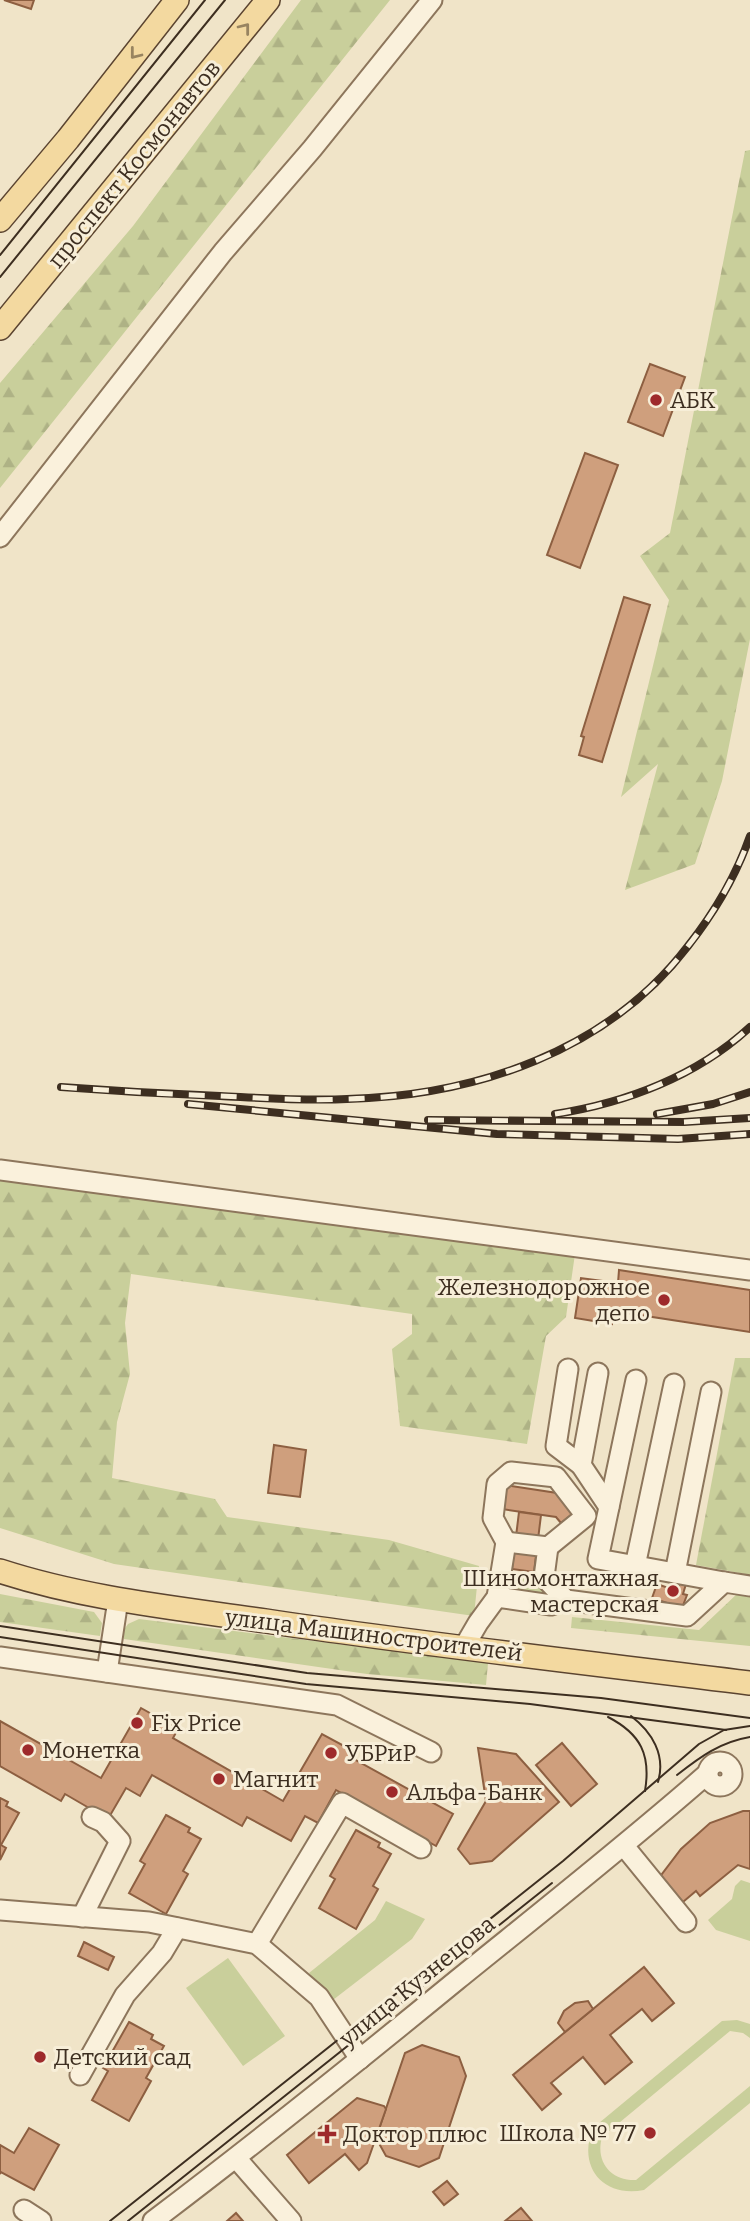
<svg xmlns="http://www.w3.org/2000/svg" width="750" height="2221" font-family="Bitter,serif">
<defs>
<pattern id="grass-tufts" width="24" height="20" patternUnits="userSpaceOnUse" patternTransform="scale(1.75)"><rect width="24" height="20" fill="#c9cf9b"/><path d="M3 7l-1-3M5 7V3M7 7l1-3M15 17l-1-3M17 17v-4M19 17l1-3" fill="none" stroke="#aeb285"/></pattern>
<pattern id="forest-firs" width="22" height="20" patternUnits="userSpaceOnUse" patternTransform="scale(1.75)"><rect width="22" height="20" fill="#c9cf9b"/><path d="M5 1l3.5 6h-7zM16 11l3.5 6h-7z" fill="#aeb285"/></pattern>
</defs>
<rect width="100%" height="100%" fill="#f0e4c8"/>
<path fill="url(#grass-tufts)" d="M513,1576L539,1579L552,1598L519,1594L511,1585Z"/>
<g fill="url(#forest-firs)">
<path d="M301,0H390L0,488V383L133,226Z"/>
<path d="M750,150V639L722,781L695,864L625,890L658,764L621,797L669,600L640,556L670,533L745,151Z"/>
<path d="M29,1180L575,1254L566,1317L546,1336L527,1444L400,1426L392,1349L412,1334V1314L131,1274L125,1323L130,1374L117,1422L112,1478L215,1499L227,1517L389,1540L479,1566L474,1616L114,1564L0,1528V1181Z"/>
<path d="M735,1358H750V1575L696,1565Z"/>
<path d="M739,1592L750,1595V1646L571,1628L572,1617L699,1630Z"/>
<path d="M0,1594L94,1612L102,1623L100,1636L0,1622Z"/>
<path d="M139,1619L488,1663L486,1685L367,1674L124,1639L123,1631L128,1624Z"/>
</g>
<g fill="#c9cf9b">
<path d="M741,1880L750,1883V1941L716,1930L708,1920L732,1899L735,1886Z"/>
<path d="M386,1901L425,1919L412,1939L329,2003L309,1973L375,1920Z"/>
<path d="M228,1958L285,2036L243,2066L186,1988Z"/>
<path d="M737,2020L750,2024V2038L743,2033L730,2031L602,2137C595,2162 611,2181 636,2180L750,2086V2103L644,2190C603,2198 577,2167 593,2128L722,2021Z"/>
</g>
<g fill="#cf9f7d" stroke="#8d5f41" stroke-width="2">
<path d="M4,0H34L31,9Z"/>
<path d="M650,364L685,377L663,436L628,422Z"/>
<path d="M585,453L618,465L580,568L547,555Z"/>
<path d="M624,597L650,605L602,762L579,755L584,737L581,736Z"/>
<path d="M619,1270L750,1290V1332L613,1311L612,1324L575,1318L581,1278L618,1283Z"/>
<path d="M274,1445L306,1450L300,1497L268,1493Z"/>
<path d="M505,1485L557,1493L574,1513L561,1523L556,1517L502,1509Z"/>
<path d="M519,1512L541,1515L534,1572L512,1569Z"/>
<path d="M680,1582L686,1584L683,1594L687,1595L682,1608L652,1598L657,1584L677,1591Z"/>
<path d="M141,1708L178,1729L173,1738L283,1801L322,1734L357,1753L354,1759L453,1814L436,1846L336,1790L318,1823L305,1816L291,1841L247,1817L242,1826L152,1775L140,1796L126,1788L108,1819L65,1794L61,1801L0,1766V1721L101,1778Z"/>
<path d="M562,1743L597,1784L571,1806L536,1765Z"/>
<path d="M478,1748L516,1754L559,1802L492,1861L470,1864L458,1849L486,1801Z"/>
<path d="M0,1798L8,1802L6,1806L19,1813L1,1845L6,1848L0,1860Z"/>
<path d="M743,1811H750V1869L738,1865L700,1896L696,1891L683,1902L659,1878L681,1849L710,1823Z"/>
<path d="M166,1815L190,1828L188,1832L201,1839L183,1871L188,1874L166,1914L129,1893L145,1864L140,1861Z"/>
<path d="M356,1830L380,1843L378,1847L391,1854L373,1886L378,1889L356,1929L319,1908L335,1879L330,1876Z"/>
<path d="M84,1942L114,1957L108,1970L78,1956Z"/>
<path d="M644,1967L674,2003L652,2021L642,2009L610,2035L632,2062L605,2084L583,2057L551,2083L561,2094L542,2110L513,2075Z"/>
<path d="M588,2001L593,2009L565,2032L558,2023L564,2011L575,2003Z"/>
<path d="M129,2022L153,2035L151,2039L164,2046L146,2078L151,2081L129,2121L92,2100L108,2071L103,2068Z"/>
<path d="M422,2045L459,2057L466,2076L439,2158L419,2167L386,2156L376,2138L405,2053Z"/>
<path d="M357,2098L384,2106L386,2109L367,2163L359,2170L345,2154L309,2183L287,2155Z"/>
<path d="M29,2128L59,2145L34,2190L1,2172L0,2174V2145L14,2153Z"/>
<path d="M447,2181L458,2194L444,2205L433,2192Z"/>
<path d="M521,2208L532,2221H505Z"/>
<path d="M236,2213L243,2221H227Z"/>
</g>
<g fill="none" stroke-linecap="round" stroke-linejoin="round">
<defs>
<g id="minor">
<path d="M0,537L223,252L312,149L432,0"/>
<path d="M0,1170L750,1270"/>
<path d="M568,1369L556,1446L581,1465"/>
<path d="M598,1373L581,1465L609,1507"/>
<path d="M636,1380L598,1559L724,1582"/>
<path d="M506,1542L493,1518L497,1484L511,1472L556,1477L586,1516L548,1547"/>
<path d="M635,1566L674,1384"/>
<path d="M675,1573L711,1392"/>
<path d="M497,1597L551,1605L566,1600"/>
<path d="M464,1647L478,1623L497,1597L506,1542L548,1547L544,1577L566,1600L687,1616L724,1582L750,1586"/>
<path d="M0,1657L337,1705L431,1752"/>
<path d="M107,1672L118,1600"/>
<circle cx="720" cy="1774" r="12"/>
<path d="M624,1846L686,1922"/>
<path d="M0,1910L149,1922L257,1944L319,1997L360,2059"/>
<path d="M82,1917L120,1841L103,1822L92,1817"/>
<path d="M257,1944L342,1803L421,1848"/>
<path d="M80,2075L125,1995L162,1953L177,1928"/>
<path d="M236,2158L291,2221"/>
<path d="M24,2210L41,2221"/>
<path d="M153,2221C256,2143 357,2062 457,1980C541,1912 626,1845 707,1774"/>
</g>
<g id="major">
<path d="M0,220L68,139L177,0"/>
<path d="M0,328L268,0"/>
<path d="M0,1571C86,1599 177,1608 266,1621C427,1645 589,1663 750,1683"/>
</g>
</defs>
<use href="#minor" stroke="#8d765c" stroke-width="23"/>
<use href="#major" stroke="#5b4430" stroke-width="26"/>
<use href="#minor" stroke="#faf1dc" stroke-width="19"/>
<use href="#major" stroke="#f3d9a0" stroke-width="23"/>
<g stroke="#3d2e20" stroke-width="2">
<path d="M0,255L205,0"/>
<path d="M0,277L225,0"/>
<path d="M0,1626L307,1673L601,1698L750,1718"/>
<path d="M0,1637L306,1684L530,1704L726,1730"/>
<path d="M631,1716C652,1732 666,1755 658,1782"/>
<path d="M608,1717C641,1734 651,1755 645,1791"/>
<path d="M677,1775C700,1757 720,1742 750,1737"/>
<path d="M110,2221L563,1861L699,1744L724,1730L750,1726"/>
<path d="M128,2221L552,1883"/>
</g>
<defs>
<g id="rail">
<path d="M61,1087C114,1091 167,1094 220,1096C262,1098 305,1101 347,1099C475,1096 608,1051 688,946C714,913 736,876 750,836"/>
<path d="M188,1104L497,1134L678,1139L750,1134"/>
<path d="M555,1114C626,1103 697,1076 750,1027"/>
<path d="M657,1114L713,1104L750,1092"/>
<path d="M428,1120L684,1122L750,1118"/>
</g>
</defs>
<use href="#rail" stroke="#3d2e20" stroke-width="8"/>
<use href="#rail" stroke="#f7eed8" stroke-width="5" stroke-dasharray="16" stroke-linecap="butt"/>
</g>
<defs><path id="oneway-chevron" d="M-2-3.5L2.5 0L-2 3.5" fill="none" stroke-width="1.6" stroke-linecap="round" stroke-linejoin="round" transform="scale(1.75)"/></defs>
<g stroke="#988460">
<use href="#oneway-chevron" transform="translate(245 28) rotate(-52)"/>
<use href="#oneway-chevron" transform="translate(135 54) rotate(128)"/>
</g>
<g fill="#9e2a2b" stroke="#f7eed8" stroke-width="2.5">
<circle cx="656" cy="400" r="7"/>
<circle cx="664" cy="1300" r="7"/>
<circle cx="673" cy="1591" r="7"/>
<circle cx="137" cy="1723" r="7"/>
<circle cx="28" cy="1750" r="7"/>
<circle cx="331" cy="1753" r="7"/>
<circle cx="219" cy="1779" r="7"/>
<circle cx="392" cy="1792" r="7"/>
<circle cx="40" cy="2057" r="7"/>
<circle cx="650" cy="2133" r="7"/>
<path d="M323.5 2123.5h7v7h7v7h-7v7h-7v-7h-7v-7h7z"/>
</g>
<g text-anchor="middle" stroke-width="6" stroke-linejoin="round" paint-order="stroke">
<g font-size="23" fill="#3d2e20" stroke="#f7eed8">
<text transform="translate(134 164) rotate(-51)" y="8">проспект Космонавтов</text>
<text transform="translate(374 1635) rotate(7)" y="8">улица Машиностроителей</text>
<text transform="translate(417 1981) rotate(-39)" y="8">улица Кузнецова</text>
</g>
<g font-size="23" fill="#3d2e20" stroke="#f7eed8" text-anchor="start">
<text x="670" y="408">АБК</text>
<text x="650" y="1295" text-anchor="end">Железнодорожное<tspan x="650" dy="26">депо</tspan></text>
<text x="659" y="1586" text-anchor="end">Шиномонтажная<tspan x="659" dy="26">мастерская</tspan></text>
<text x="151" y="1731">Fix Price</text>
<text x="42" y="1758">Монетка</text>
<text x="345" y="1761">УБРиР</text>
<text x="233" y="1787">Магнит</text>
<text x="406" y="1800">Альфа-Банк</text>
<text x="54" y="2065">Детский сад</text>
<text x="636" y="2141" text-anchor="end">Школа № 77</text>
<text x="343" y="2142">Доктор плюс</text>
</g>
</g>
</svg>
